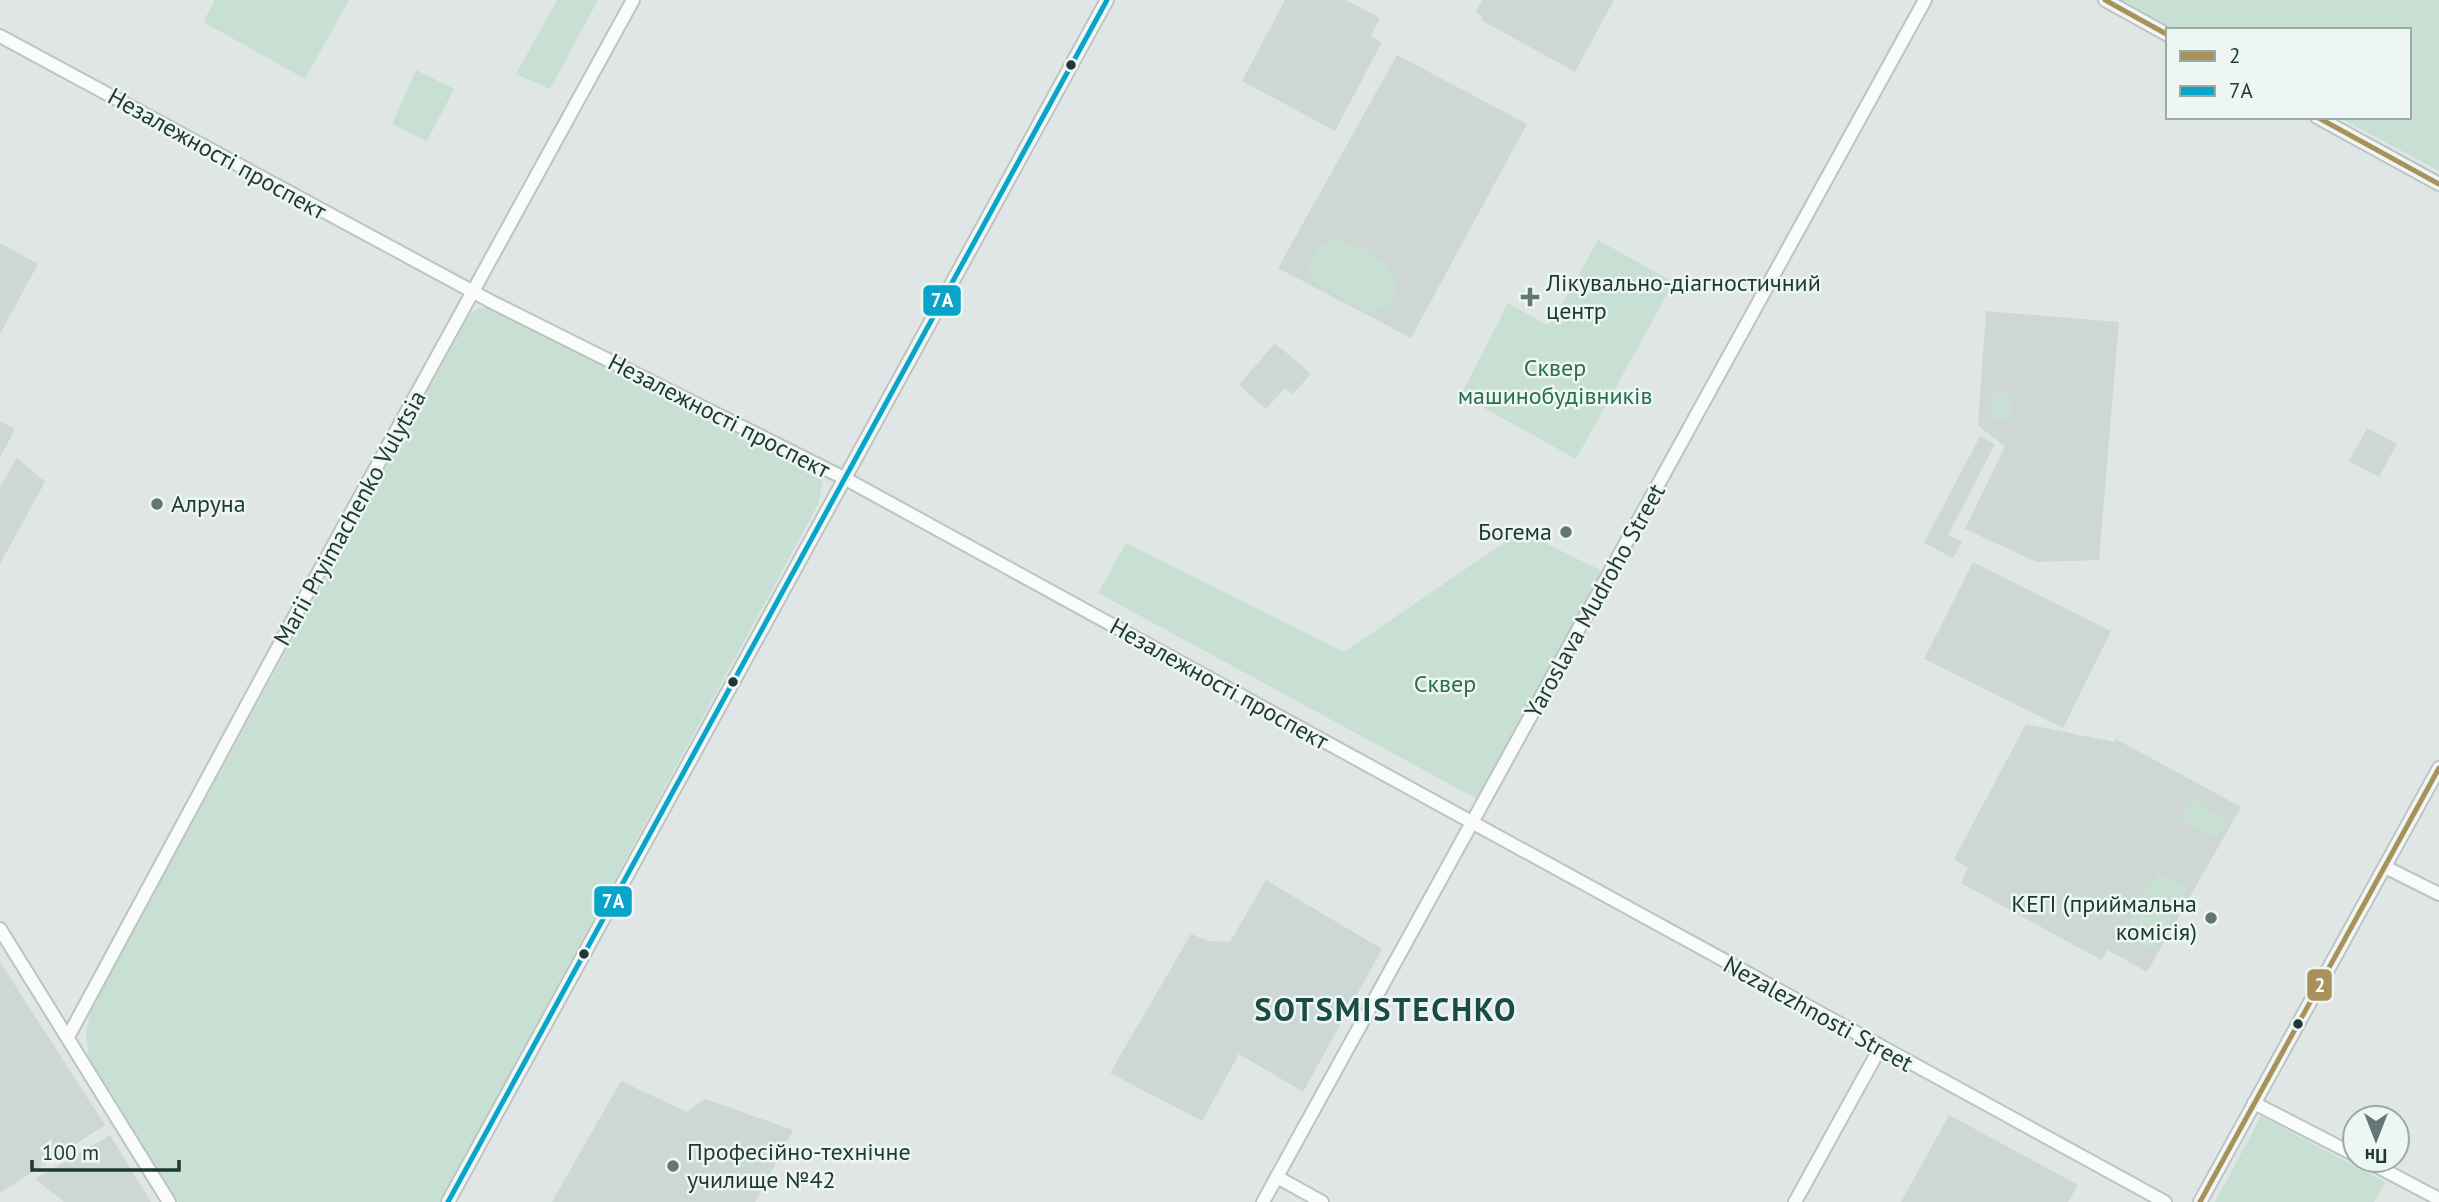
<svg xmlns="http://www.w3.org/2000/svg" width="2439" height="1202" font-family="'PT Sans',sans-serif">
<rect width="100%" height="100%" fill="#e0e6e5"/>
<g fill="#cdd8d5">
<path d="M1285,0H1346L1380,18L1371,36L1382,42L1335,131L1242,81Z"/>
<path d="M1482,0H1614L1575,72L1481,20L1482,16L1476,12Z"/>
<path d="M1397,55L1527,124L1411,338L1278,268Z"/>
<path d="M0,243L38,264L0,334Z"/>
<path d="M1986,311L2119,322L2099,560L2037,562L1965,529L2005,446L1978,426Z"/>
<path d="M1275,343L1311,374L1293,394L1285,388L1266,409L1239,385Z"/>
<path d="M0,421L15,429L0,458Z"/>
<path d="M2367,428L2397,444L2379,477L2349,461Z"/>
<path d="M1980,436L1995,444L1948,535L1962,542L1953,558L1924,543Z"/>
<path d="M17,458L45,482L0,564V487Z"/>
<path d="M1973,562L2111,631L2063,728L1924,659Z"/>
<path d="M2026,724L2114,742L2116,739L2241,807L2147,972L2108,950L2101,960L1961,883L1968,868L1954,859Z"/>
<path d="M1266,880L1382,949L1303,1092L1239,1054L1202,1121L1110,1073L1191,934L1208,941L1230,942Z"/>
<path d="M0,962L105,1125L0,1193Z"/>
<path d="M621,1081L687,1112L705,1099L793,1130L755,1202H552Z"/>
<path d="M1949,1115L2078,1185L2068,1202H1901Z"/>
<path d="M110,1135L151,1202H64L35,1179Z"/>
</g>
<g fill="#c8e0d3">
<path d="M215,0H349L305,79L203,22Z"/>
<path d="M557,0H598L550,89L516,74Z"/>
<path d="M2118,0H2439V171L2338,117H2409V30H2174Z"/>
<path d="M416,70L454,89L427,141L392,124Z"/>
<path d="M1338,240C1370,250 1417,271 1385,309L1366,311L1311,280C1307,256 1314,246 1338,240Z"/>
<path d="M1598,240L1674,282L1576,459L1461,395L1508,303L1547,325L1555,317Z"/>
<path d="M477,308H488L823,476L819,503L440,1202H178L89,1058L86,1036L90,1011L468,317Z"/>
<rect x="1992" y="393" width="18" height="28"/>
<path d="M1521,531L1604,572L1477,799L1098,593L1126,543L1344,652Z"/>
<path d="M2193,799L2227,820L2216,839L2181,818Z"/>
<path d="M2157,871L2188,888L2154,950L2123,933Z"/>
<path d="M2261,1116L2385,1182L2374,1202H2215Z"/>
</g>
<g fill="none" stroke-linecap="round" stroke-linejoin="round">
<defs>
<g id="minor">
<path d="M2105,0L2168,35"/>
<path d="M0,36L492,302L844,478L2165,1202"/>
<path d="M2317,117L2439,184"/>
<path d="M2385,867L2439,894"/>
<path d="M0,929L169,1202"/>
<path d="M68,1037L310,588L633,0"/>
<path d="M2254,1103L2355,1155"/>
<path d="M2365,1160L2439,1199"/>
<path d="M1277,1177L1322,1202"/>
<path d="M448,1202L1107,0"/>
<path d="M1263,1202L1925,0"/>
<path d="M1795,1202L1880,1048"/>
<path d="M2200,1202L2439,768"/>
</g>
</defs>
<use href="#minor" stroke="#bdc3c2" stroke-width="16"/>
<use href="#minor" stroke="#fafbfb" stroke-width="12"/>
<defs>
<g id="bus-1">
<path d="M2105,0L2168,35"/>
<path d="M2317,117L2439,184"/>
<path d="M2200,1202L2439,768"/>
</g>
<path id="bus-2" d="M448,1202L1107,0"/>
</defs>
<use href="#bus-1" stroke="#edf6f3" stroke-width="10"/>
<use href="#bus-2" stroke="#edf6f3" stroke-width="10"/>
<use href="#bus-1" stroke="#a8925a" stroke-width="5"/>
<use href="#bus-2" stroke="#08a4ca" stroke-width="5"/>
</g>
<g fill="#1e3935" stroke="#edf6f3" stroke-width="2.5">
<circle cx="1071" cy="65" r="6"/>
<circle cx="733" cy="682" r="6"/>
<circle cx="584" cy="954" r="6"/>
<circle cx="2298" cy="1024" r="6"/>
</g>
<g fill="#627673" stroke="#edf6f3" stroke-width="2.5">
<path d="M1526.5 286.5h7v7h7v7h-7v7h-7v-7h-7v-7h7z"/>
<circle cx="157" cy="504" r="7"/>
<circle cx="1566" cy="532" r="7"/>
<circle cx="2211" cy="918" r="7"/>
<circle cx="673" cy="1166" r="7"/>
</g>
<g text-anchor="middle" stroke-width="5" stroke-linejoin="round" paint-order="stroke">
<g font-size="24" fill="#1e3935" stroke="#edf6f3">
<text transform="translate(217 154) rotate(29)" y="8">Незалежності проспект</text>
<text transform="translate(719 416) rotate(27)" y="8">Незалежності проспект</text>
<text transform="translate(350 518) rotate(-61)" y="8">Marii Pryimachenko Vulytsia</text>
<text transform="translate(1595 601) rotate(-61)" y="8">Yaroslava Mudroho Street</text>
<text transform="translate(1219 684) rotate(29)" y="8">Незалежності проспект</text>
<text transform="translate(1818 1014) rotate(29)" y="8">Nezalezhnosti Street</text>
</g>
<g font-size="24" fill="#1e3935" stroke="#edf6f3" text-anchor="start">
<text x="1546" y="291">Лікувально-діагностичний<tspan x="1546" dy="28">центр</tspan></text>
<text x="171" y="512">Алруна</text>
<text x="1552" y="540" text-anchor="end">Богема</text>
<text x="2197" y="912" text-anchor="end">КЕГІ (приймальна<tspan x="2197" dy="28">комісія)</tspan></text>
<text x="687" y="1160">Професійно-технічне<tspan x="687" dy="28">училище №42</tspan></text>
</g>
<g font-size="24" fill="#28704e" stroke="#edf6f3">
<text x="1555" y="376">Сквер<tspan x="1555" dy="28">машинобудівників</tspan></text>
<text x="1445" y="692">Сквер</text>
</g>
<g font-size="32" font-weight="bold" letter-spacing="2" fill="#1a4b46" stroke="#edf6f3">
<text x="1386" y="1021">SOTSMISTECHKO</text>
</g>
</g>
<g stroke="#edf6f3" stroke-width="2.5">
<rect x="922" y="284" width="40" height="33" rx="7" fill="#08a4ca"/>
<rect x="593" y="885" width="40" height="33" rx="7" fill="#08a4ca"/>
<rect x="2306" y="968" width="27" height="34" rx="7" fill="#a8925a"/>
</g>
<g font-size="19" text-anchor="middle" font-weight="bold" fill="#fff">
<text x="942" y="307">7А</text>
<text x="613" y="908">7А</text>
<text x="2320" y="992">2</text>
</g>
<rect x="2166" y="28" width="245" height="91" fill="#edf6f3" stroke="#9aaaa7" stroke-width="2"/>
<rect x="2180" y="51" width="35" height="10" fill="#a8925a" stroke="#9aaaa7" stroke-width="2"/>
<text x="2229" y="63" font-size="21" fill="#1e3935">2</text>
<rect x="2180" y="86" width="35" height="10" fill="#08a4ca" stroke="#9aaaa7" stroke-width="2"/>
<text x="2229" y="98" font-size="21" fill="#1e3935">7А</text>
<g transform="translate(2376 1139) rotate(180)"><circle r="33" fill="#edf6f3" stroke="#9aaaa7" stroke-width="2"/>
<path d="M0-5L12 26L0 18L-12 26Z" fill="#627673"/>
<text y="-10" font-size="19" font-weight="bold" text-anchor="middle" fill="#1e3935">Пн</text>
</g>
<path d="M32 1160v10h147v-10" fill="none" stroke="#1e3935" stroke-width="3.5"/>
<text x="42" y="1160" font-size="21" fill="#1e3935" stroke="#edf6f3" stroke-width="5" paint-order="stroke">100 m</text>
</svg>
